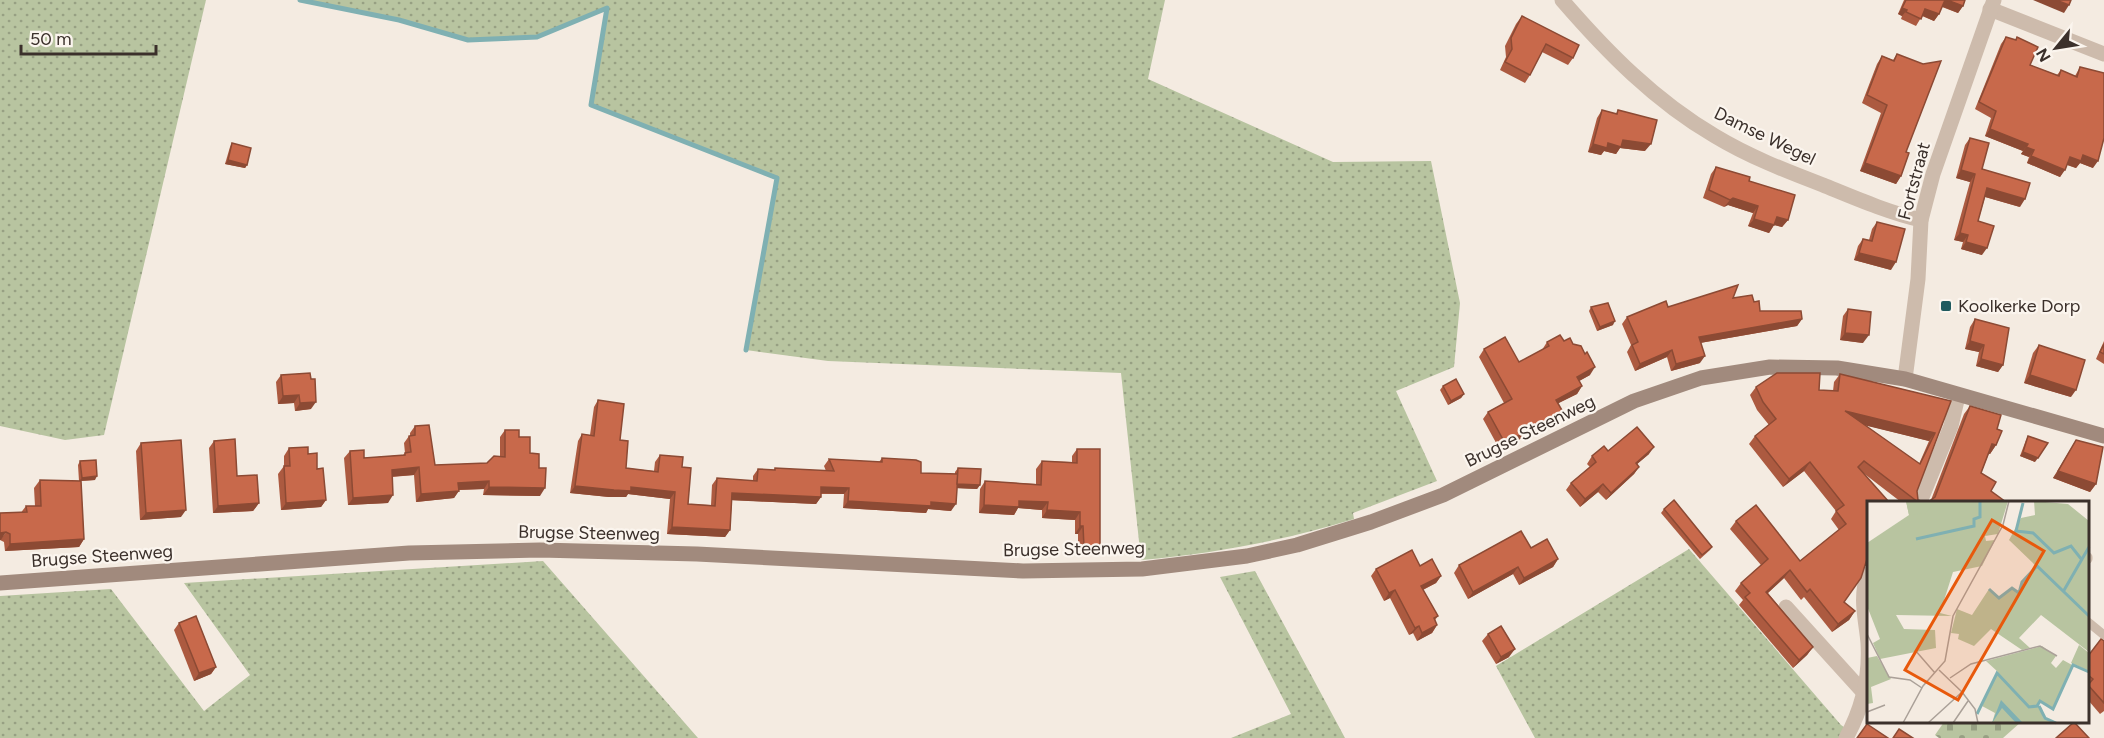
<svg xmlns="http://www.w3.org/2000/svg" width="2104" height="738" font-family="Figtree,sans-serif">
<defs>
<pattern id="grass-dots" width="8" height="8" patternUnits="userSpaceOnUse" patternTransform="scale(1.5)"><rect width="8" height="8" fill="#b8c4a0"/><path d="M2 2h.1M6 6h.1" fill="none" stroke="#97a083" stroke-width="1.8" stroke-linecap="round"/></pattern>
<pattern id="cemetery-stones" width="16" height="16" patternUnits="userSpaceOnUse" patternTransform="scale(1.5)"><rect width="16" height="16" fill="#b8c4a0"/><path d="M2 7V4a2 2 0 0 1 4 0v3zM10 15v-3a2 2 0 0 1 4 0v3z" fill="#97a083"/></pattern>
</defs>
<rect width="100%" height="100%" fill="#f4ebe1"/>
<g fill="url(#grass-dots)">
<path d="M0,0H206L104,435L65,440L0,426Z"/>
<path d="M300,0H1165L1148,79L1333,162L1431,161L1460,303L1454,367L1396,391L1437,481L1353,513L1354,519C1282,541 1216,553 1141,560L1121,373L828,361L746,350L777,178L591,105L606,9L537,37L468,40L399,20Z"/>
<path d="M1689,549L1841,725L1850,731L1846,738H1535L1496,666Z"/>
<path d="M543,561L698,738H0V596L111,589L204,711L250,675L184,583Z"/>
<path d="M1255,571L1345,738H1231L1291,714L1220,577Z"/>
</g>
<path fill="url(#cemetery-stones)" d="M1944,722H2021L2003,738H1939L1935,735Z"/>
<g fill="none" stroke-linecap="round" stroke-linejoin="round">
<path stroke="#7fb0b2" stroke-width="5" d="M300,0L399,20L468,40L537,37L607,8L591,105L777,178L746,350"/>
<g stroke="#cdbbac" stroke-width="9">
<path d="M2088,559V557"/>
<path d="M2088,622L2104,635"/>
</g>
<g stroke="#cdbbac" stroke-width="15">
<path d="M1562,0C1607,52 1655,101 1715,136C1748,156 1786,171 1823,185C1855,198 1887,212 1921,220"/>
<path d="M1990,9L2104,54"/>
<path d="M1905,379L1918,279L1921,220L1933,174L1994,0"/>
<path d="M1920,502L1951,426L1958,396"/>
<path d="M1786,607L1864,693"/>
<path d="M1846,738C1862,709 1870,677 1868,643C1866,619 1859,598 1868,574"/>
</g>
<path stroke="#a18a7d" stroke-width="15" d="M0,583L409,553L540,550L697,554L1023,571L1142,569L1247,556L1297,545L1371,522L1443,495L1634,401L1701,378L1770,367L1837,368L1905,379L2104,436"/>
</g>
<g fill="#ac5a40" fill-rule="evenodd">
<path d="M1904,0H1965L1963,6L1958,13L1942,7L1939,14L1934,21L1922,16L1916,26L1901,19L1902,16L1898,14Z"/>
<path d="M1522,16L1573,58L1568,65L1542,52L1530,75L1525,83L1500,70L1506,57L1505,46L1516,24Z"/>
<path d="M2006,37L2015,40L2017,37L2030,65L2057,75L2061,70L2075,76L2080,67L2093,168L2080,163L2076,168L2067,165L2060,177L2027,163L2029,157L2021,154L2023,151L1985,136L1991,118L1975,109L2001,44Z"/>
<path d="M1897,54L1906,152L1901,176L1896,184L1860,171L1881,113L1862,103L1877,64L1882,56L1893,60Z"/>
<path d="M1602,110L1616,114L1618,110L1645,151L1620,148L1616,154L1604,151L1601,155L1588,152L1597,118Z"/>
<path d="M1970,138L1982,169L2020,207L1985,197L1978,221L1982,255L1961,249L1963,242L1954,240L1970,182L1956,178L1965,145Z"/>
<path d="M232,143L247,165L245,168L225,164L230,147Z"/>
<path d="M1716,167L1749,181L1788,220L1782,227L1774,225L1769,233L1748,226L1753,213L1728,205L1724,207L1703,198L1711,174Z"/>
<path d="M1877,222L1891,270L1854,260L1858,246L1863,239L1869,240L1872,229Z"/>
<path d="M1733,298L1754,302L1760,311L1802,319L1797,326L1700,343V363L1671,371L1667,357L1635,371L1627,352L1631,345L1622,324L1627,317L1668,307Z"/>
<path d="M1591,307L1613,325L1597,331L1589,311Z"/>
<path d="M1848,309L1863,343L1840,340L1843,316Z"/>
<path d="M1975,319L2003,365L1998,372L1976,366L1979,352L1965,349L1970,327Z"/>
<path d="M1564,341L1590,375L1579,381L1582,386L1577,394L1558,403L1557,419L1500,450L1483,419L1488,412L1504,403L1479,357L1484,349L1519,362L1542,350L1547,342Z"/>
<path d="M2104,341V364L2096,359Z"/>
<path d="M2039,345L2071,397L2024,383L2033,353Z"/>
<path d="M1840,374L1951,401L1917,491L1918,500L1924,502H1901L1862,472L1864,566L1844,602L1855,611L1849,620L1832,632L1804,597L1801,600L1784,578L1768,593L1813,647L1807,655L1793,668L1739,605L1743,600L1735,591L1741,583L1761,565L1730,529L1736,521L1800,561L1839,530L1831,519L1836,511L1804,471L1783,487L1749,444L1755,436L1769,425L1757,410L1750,395L1756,387L1833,391L1834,382ZM1865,425L1929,441L1919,464Z"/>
<path d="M281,375L311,409L295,411L294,403L278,404L276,382Z"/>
<path d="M1443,386L1464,394L1461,398L1448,405L1440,390Z"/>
<path d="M598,400L620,440L626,468L654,471L655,462L660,455L682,467L688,504L711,505L712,485L717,478L753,481V476L758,469L774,470L775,468L826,471L824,466L829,459L879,462L882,458L921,473L955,474V472L958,468L980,485L977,489L957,488L951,511L928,509L926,513L843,508L844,494H821V497L816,504L732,500L730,530L725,537L667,534L670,499L628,494L626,497H609L570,493L578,441L582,434L590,435L594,407Z"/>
<path d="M1970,406L1997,429L1996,445L1990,454L1989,453L1981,473L1991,491L1931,500L1964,414Z"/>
<path d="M415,426L435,465L487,463L500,456V437L505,430L519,437L539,468L540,496L483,495L484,489L459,490L454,498L416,502L414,475L392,477L388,503L348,505L344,458L350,451L364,458L403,455L405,453L404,443L409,436H410V433Z"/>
<path d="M2028,436L2035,462L2020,456L2026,440Z"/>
<path d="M2076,440L2096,484L2090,492L2053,478Z"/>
<path d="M214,441L237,476L259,503L253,511L213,513L209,448Z"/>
<path d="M141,443L181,517L140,520L136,451Z"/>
<path d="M289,448L308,454L317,469L326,500L321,507L281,510L278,474L284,466V456Z"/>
<path d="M1077,449L1100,547L1095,554H1078V534H1075V520L1042,518V510L1018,508L1014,515L979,513L980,489L985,481L1036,484V469L1042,461L1072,462V456Z"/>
<path d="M1608,451L1649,454L1637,464L1639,467L1634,474L1606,500L1598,492L1580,507L1566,490L1571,483L1590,467L1587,464L1592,456Z"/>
<path d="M80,461L95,480L81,481L84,539L79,547L5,551L4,542L0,540L26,506H35L34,488L40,480L79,481L78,465Z"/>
<path d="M1664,509L1712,547L1710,550L1700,559L1661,513Z"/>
<path d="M1531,548L1558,559L1553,567L1519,585L1513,574L1468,599L1454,573L1459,565Z"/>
<path d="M1420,566L1441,576L1436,583L1423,590L1438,616L1435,620L1437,625L1432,633L1417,641L1413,633L1409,635L1390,598L1384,601L1371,576L1376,569Z"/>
<path d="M179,623L216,667L211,674L194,681L174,630Z"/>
<path d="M1488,634L1509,657L1496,664L1482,641Z"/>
<path d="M2104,641V711L2100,714L2088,700V656Z"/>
</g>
<g fill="#8c4a34">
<path d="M1945,0H1947L1963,6L1958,13L1941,6Z"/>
<path d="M2033,0H2056L2069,5L2064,13Z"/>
<path d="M1902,8L1907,10L1902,16L1898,14Z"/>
<path d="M1925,9L1939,14L1934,21L1921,15Z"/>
<path d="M1990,129L2028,144L2023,151L1985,136Z"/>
<path d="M1623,140L1651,144L1645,151L1620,148L1616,154L1604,151L1601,155L1588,152L1593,144L1608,143Z"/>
<path d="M2026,147L2034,150L2029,157L2021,154Z"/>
<path d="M2083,155L2098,161L2093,168L2080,163L2076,168L2065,164L2070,157Z"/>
<path d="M2031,156L2065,170L2060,177L2027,163Z"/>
<path d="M228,160L247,165L245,168L225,164Z"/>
<path d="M1865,163L1901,176L1896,184L1860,171Z"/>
<path d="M1961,170L1975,174L1970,182L1956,178Z"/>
<path d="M1987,188L2025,199L2020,207L1982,196Z"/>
<path d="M1733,198L1758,206L1753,213L1728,205L1724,207L1730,200Z"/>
<path d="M1777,217L1788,220L1782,227L1771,224Z"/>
<path d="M1754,219L1774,225L1769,233L1748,226Z"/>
<path d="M1960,233L1968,235L1963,242L1954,240Z"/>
<path d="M1966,242L1987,248L1982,255L1961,249Z"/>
<path d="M1859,253L1896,262L1891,270L1854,260Z"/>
<path d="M1802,319L1797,326L1694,344L1699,337Z"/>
<path d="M1615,321L1613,325L1597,331L1600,327Z"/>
<path d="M1845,333L1869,335L1863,343L1840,340Z"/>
<path d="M1970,341L1984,345L1979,352L1965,349Z"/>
<path d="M1672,350L1667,357L1635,371L1640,364Z"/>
<path d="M1705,356L1700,363L1671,371L1676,364Z"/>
<path d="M1981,359L2003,365L1998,372L1976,366Z"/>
<path d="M1595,367L1590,375L1572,385L1577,377Z"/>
<path d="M2030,375L2076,390L2071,397L2024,383Z"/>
<path d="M1582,386L1577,394L1551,407L1556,400Z"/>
<path d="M1464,394L1461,398L1448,405L1451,401Z"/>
<path d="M299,395L294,403L278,404L283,396Z"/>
<path d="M316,402L311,409L295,411L300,403Z"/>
<path d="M1845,411L1935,433L1929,441L1839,419Z"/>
<path d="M1563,412L1557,419L1500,450L1505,443Z"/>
<path d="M1992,444L1996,445L1990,454L1986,453Z"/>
<path d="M1654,447L1649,454L1630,470L1636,463Z"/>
<path d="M2023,452L2038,458L2035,462L2020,456Z"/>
<path d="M1810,462L1804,471L1783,487L1789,479Z"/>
<path d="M419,467L414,475L386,477L392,470Z"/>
<path d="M1639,467L1634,474L1606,500L1611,493Z"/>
<path d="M2058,471L2096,484L2090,492L2053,478Z"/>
<path d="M97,476L95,480L79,481L82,478Z"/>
<path d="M489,481L484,489L453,490L458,483Z"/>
<path d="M957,484L980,485L977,489L954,488Z"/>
<path d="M1603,484L1598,492L1580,507L1585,499Z"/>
<path d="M575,486L631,487L675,492L670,499L628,494L626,497H609L570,493Z"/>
<path d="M489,487L545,488L540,496L483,495Z"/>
<path d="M821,487L849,488L844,494L817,493Z"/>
<path d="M459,491L454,498L416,502L421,494Z"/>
<path d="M732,493L821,497L816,504L727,500Z"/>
<path d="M393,495L388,503L348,505L353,498Z"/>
<path d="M326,500L321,507L281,510L286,503Z"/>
<path d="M848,501L931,502L956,504L951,511L928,509L926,513L843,508Z"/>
<path d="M1019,501L1048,502L1042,510L1018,508L1014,515L979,513L984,505Z"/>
<path d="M259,503L253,511L213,513L218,506Z"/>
<path d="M186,510L181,517L140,520L146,513Z"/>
<path d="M1047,510L1080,512L1075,520L1042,518Z"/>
<path d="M1080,526H1083L1078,534H1075Z"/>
<path d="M672,527L730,530L725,537L667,534Z"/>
<path d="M6,532L1,540H0V533Z"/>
<path d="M84,539L79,547L5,551L10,544Z"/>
<path d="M1084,547H1100L1095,554H1078Z"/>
<path d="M1558,559L1553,567L1519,585L1524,578Z"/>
<path d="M1867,559H1869V565L1861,567Z"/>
<path d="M1518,567L1513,574L1468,599L1473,592Z"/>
<path d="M1790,570L1784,578L1760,600L1766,592Z"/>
<path d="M1441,576L1436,583L1416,593L1421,586Z"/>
<path d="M1395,590L1390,598L1384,601L1389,593Z"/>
<path d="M1855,611L1849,620L1832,632L1838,624Z"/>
<path d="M1437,625L1432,633L1417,641L1422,633Z"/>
<path d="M1419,626L1413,633L1409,635L1415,628Z"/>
<path d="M1813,647L1807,655L1793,668L1799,660Z"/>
<path d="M1515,649L1509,657L1496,664L1501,657Z"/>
<path d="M216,667L211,674L194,681L199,673Z"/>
</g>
<g fill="#c8694b" stroke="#8c4a34" stroke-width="1.5" fill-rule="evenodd">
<path d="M1906,0H1945L1939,14L1925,9L1921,19L1906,12L1907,10L1902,8Z"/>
<path d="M1947,0H1965L1963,6Z"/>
<path d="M2056,0H2071L2069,5Z"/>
<path d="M1522,16L1579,45L1573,58L1546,44L1530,75L1505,62L1512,49L1511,38Z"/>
<path d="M2006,37L2016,40L2017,37L2038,47L2030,65L2059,76L2061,70L2077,77L2080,67L2104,73V138L2098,161L2083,155L2081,161L2070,157L2065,170L2031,156L2034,150L2026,147L2028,144L1990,129L1996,111L1979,102Z"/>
<path d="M1897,54L1923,64L1941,61L1906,152L1909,153L1901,176L1865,163L1887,105L1867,95L1882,56L1894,61Z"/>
<path d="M1602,110L1617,114L1618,110L1657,120L1651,144L1623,140L1621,147L1608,143L1607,148L1593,144Z"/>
<path d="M1970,138L1989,143L1982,169L2030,183L2025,199L1987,188L1978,221L1994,226L1987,248L1966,242L1968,235L1960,233L1975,174L1961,170Z"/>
<path d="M232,143L251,148L247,165L228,160Z"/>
<path d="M1716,167L1750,177L1749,181L1795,195L1788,220L1777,217L1774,225L1754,219L1758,206L1733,198L1730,200L1709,190Z"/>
<path d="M1877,222L1905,229L1896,262L1859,253L1863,239L1872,241Z"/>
<path d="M1738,285L1733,298L1752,295L1754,302L1759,301L1760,311H1801L1802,319L1699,337L1705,356L1676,364L1672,350L1640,364L1632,345L1638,342L1627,317L1666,301L1668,307Z"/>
<path d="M1608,303L1615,321L1600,327L1591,307Z"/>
<path d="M1848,309L1871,312L1869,335L1845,333Z"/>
<path d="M1975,319L2009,328L2003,365L1981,359L1984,345L1970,341Z"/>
<path d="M1560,335L1564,341L1570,338L1573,344L1581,346L1585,354L1587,352L1595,367L1577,377L1582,386L1556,400L1563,412L1505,443L1488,412L1512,399L1484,349L1505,337L1519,362L1549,346L1547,342Z"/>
<path d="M2104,344V354L2100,352Z"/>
<path d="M2039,345L2085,360L2076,390L2030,375Z"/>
<path d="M310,373L311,379H315L316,402L300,403L299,395L283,396L281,375Z"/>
<path d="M1777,373H1820L1819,390L1838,391L1840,374L1951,401L1917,491L1918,500L1924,502H1918L1864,461L1858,467L1889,502H1869V559H1867L1861,578L1844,602L1855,611L1838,624L1810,589L1807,592L1790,570L1766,592L1813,647L1799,660L1745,597L1750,593L1741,583L1768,559L1736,521L1756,505L1800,561L1846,524L1836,511L1844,505L1810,462L1789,479L1755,436L1776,419L1763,402L1756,387ZM1845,411L1935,433L1920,464Z"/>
<path d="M1456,379L1464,394L1451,401L1443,386Z"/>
<path d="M598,400L624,404L620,440L628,441L626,468L658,472L660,455L683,457L682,467L691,468L688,504L715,506L717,478L757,481L758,469L775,470V468L834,471L829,459L882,462V458L916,460L921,462V473L958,474L956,504L931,502V506L848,501L849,488L821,487V497L732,493L730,530L672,527L675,492L631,487V491L614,490L575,486L582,434L594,436Z"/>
<path d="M1970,406L2001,415L1997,429L2002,431L1996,445L1992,444L1981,473L1996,482L1991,491L2006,502H1928L1935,497Z"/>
<path d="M429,425L435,465L487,463L494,456L505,457V430H519V437H530V453L539,454V468H546L545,488L489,487V481L458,483L459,491L421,494L419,467L392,470L393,495L353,498L350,451L364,450V458L405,455V453L411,452L409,436L415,435V426Z"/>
<path d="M1637,427L1654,447L1636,463L1639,467L1611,493L1603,484L1585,499L1571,483L1596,462L1592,456L1604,446L1608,451Z"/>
<path d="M2028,436L2048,443L2038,458L2023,452Z"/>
<path d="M235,439L237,476L257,475L259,503L218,506L214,441Z"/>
<path d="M181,440L186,510L146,513L141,443Z"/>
<path d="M2076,440L2103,447L2096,484L2058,471Z"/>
<path d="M308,447V454L317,453V469L323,468L326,500L286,503L284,466H290L289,448Z"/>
<path d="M1077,449H1100V547H1084L1083,526H1080V512L1047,510L1048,502L1019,501V507L984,505L985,481L1041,485L1042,461L1077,463Z"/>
<path d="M96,460L97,476L82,478L80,461Z"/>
<path d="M958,468L981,469L980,485L957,484Z"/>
<path d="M40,480L81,481L84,539L10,544V534L6,532L0,533V513L27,512L26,506H41Z"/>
<path d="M1674,500L1712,547L1702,555L1664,509Z"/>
<path d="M1521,531L1531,548L1547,539L1558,559L1524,578L1518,567L1473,592L1459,565Z"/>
<path d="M1412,550L1420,566L1432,559L1441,576L1421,586L1438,616L1434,618L1437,625L1422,633L1419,626L1415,628L1395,590L1389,593L1376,569Z"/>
<path d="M196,616L216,667L199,673L179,623Z"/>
<path d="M1501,626L1515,649L1501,657L1488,634Z"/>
<path d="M2101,639L2104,641V703L2088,685L2093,679L2088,675V656Z"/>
<path d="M2074,722L2089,738H2056Z"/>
<path d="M1867,724L1888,738H1857Z"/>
<path d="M1899,729L1913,738H1893Z"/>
</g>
<rect fill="#1f5a5e" stroke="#fbf5ee" stroke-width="2" x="1940" y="300" width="12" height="12" rx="3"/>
<g text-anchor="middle" stroke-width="4.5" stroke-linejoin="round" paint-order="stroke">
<g font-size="18" fill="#3b302b" stroke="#fbf5ee">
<text transform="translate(1765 136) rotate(26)" y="6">Damse Wegel</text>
<text transform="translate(1914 181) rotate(-75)" y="6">Fortstraat</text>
<text transform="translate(1530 431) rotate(-26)" y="6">Brugse Steenweg</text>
<text transform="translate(589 533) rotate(1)" y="6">Brugse Steenweg</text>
<text transform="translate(1074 549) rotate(-1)" y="6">Brugse Steenweg</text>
<text transform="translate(102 556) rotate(-4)" y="6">Brugse Steenweg</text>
</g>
<g font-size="18" fill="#3b302b" stroke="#fbf5ee" text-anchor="start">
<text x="1958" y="312">Koolkerke Dorp</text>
</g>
</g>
<g transform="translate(1867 501)">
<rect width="222" height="222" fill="#f4ebe1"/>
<path d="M39,0H141L131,33L118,35L119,40L128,39L115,65L86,71L73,112L85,115L29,114L37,128L68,129L69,147L13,158L6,142L13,138L0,105V42L42,14ZM167,0L201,3L222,20V151L174,114L152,137L163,147L155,149L124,128L107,145L91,138L92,133L84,132L90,108L105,114L122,88L132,97L145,87L151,92L155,81L169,65L142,39L154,17L168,14ZM212,144L222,152V170L204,162ZM175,145L189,155L184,162L189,167L196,159L205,164L186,208L173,200L171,205L175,207L176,217L188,222H125L128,212L115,205L131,171L119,160ZM10,155L24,178L4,186L6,202L0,203V157Z" fill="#b8c4a0"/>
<path d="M39,0H63L64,6L59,12L42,14Z" fill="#b8c4a0"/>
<path d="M134,199L154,220L156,222H149L135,207L125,222Z" fill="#7fb0b2"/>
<path fill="none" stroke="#7fb0b2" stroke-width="3" d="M156,2L149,30L166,32L187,52L204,45L215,59M49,38L107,25V18L113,16V0M122,88L132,97L145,87L152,92L155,81L170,65L222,115M196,91L222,46M172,205L178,217L189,222M110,213L130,172L162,206L170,205L173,200L186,208L206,164L222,171"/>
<path fill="none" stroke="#aaa098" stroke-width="1.5" d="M0,133L22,176L43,179L55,187M48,149L68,172M72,169L95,191L108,208L111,222M83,177L104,163L173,145L190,155M0,211L18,204M36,222L56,185L78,160L86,115L136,24L142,0M61,222L95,191M86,222L101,200"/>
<path fill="#e8590c" fill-opacity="0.15" stroke="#e8590c" stroke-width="3" d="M125,19L177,50L91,199L38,169Z"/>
<rect width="222" height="222" fill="none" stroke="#3b302b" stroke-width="3"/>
</g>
<g transform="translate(2056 48) rotate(240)" stroke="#fbf5ee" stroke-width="4.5" paint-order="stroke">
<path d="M0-4.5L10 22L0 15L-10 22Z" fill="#3b302b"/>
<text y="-9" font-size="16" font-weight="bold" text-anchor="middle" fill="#3b302b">N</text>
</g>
<path d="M21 45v9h135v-9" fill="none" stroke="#3b302b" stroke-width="3"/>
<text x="30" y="45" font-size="18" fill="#3b302b" stroke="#fbf5ee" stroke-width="4.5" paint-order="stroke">50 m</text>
</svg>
